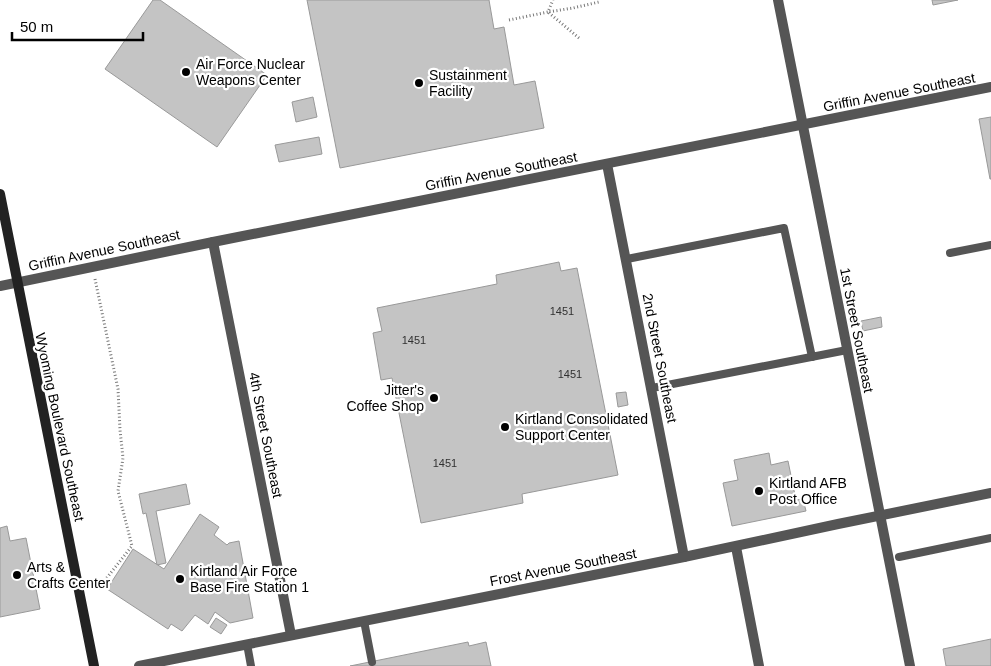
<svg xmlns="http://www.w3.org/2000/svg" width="991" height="666" font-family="Helvetica,sans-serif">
<rect width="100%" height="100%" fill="#fff"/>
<g fill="#c4c4c4" stroke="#999">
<path d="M153,0H160L267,75L217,147L105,69Z"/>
<path d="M307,0H489L494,29L504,27L514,85L535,81L544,128L340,168Z"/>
<path d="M932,0H958L933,5Z"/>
<path d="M313,97L317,117L296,122L292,102Z"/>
<path d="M991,117V179H990L979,119Z"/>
<path d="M319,137L322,154L279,162L275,145Z"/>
<path d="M559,262L561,271L577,268L618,475L522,494L523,503L421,523L392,378L381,380L373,333L382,331L377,308L497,284L496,275Z"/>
<path d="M881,317L882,327L863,331L861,321Z"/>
<path d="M626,392L628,405L618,407L616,393Z"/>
<path d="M769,453L771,465L788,461L796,500L803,499L806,511L732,526L723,483L738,480L734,460Z"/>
<path d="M186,484L190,504L156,511L166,563L157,565L146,513L143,514L139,494Z"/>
<path d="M200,514L219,527L214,535L227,545L229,543L239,541L253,618L230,623L215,612L208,624L195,615L182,631L171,624L168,629L107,589L133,549L164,569Z"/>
<path d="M7,526L10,541L26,538L40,609L0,617V528Z"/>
<path d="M216,618L227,625L221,634L210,627Z"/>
<path d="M991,639V666H946L943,649Z"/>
<path d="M468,642L469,646L486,642L491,666H350Z"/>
</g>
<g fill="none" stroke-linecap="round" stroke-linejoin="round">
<g stroke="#777" stroke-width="3" stroke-dasharray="1 2.5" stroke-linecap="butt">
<path d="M509,20L548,12L553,0"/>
<path d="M579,38L548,12L573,8L599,2"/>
<path d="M95,279L118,389L120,430L123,458L118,491L132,546L98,589"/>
</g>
<g stroke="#555" stroke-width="8">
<path d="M950,253L991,245"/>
<path d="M627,259L784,228L812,357"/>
<path d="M652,388L847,350"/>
<path d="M899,557L991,538"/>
<path d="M364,621L372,662"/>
<path d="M247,644L251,666"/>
</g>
<g stroke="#555" stroke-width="10">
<path d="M778,0L910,666"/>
<path d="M607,164L684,557"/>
<path d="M213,242L291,635"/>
<path d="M0,286L213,242L991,87"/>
<path d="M736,547L759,666"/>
<path d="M139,666L684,557L838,524L991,493"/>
</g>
<path stroke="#222" stroke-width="10" d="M0,194C31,351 63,508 94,666"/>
</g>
<g fill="#000" stroke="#fff" stroke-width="2">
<circle cx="186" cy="72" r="5"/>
<circle cx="419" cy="83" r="5"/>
<circle cx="434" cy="398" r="5"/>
<circle cx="505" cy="427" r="5"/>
<circle cx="759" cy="491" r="5"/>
<circle cx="17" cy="575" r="5"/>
<circle cx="180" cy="579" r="5"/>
</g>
<g text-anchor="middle" stroke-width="4.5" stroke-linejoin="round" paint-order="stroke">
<g font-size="11" fill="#313131">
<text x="562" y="315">1451</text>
<text x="414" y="344">1451</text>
<text x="570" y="378">1451</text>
<text x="445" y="467">1451</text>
</g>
<g font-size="14" fill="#000" stroke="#fff" text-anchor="start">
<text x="196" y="69">Air Force Nuclear<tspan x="196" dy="16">Weapons Center</tspan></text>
<text x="429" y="80">Sustainment<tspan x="429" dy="16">Facility</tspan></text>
<text x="424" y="395" text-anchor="end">Jitter's<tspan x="424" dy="16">Coffee Shop</tspan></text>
<text x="515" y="424">Kirtland Consolidated<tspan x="515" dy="16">Support Center</tspan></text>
<text x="769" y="488">Kirtland AFB<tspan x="769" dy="16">Post Office</tspan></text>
<text x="27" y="572">Arts &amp;<tspan x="27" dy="16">Crafts Center</tspan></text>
<text x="190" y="576">Kirtland Air Force<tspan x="190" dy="16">Base Fire Station 1</tspan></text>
</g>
<g font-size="14" fill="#000" stroke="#fff">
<text transform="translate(899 92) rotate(-11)" y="5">Griffin Avenue Southeast</text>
<text transform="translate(501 171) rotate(-11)" y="5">Griffin Avenue Southeast</text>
<text transform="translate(104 250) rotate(-12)" y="5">Griffin Avenue Southeast</text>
<text transform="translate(857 330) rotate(79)" y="5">1st Street Southeast</text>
<text transform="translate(660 358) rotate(79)" y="5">2nd Street Southeast</text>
<text transform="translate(60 427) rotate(78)" y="5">Wyoming Boulevard Southeast</text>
<text transform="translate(266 435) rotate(79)" y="5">4th Street Southeast</text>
<text transform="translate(563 567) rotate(-11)" y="5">Frost Avenue Southeast</text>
</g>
</g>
<path d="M12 32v8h131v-8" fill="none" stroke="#000000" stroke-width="2.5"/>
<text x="20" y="32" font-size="15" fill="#000000" stroke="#ffffff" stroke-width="4" paint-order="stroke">50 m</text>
</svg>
